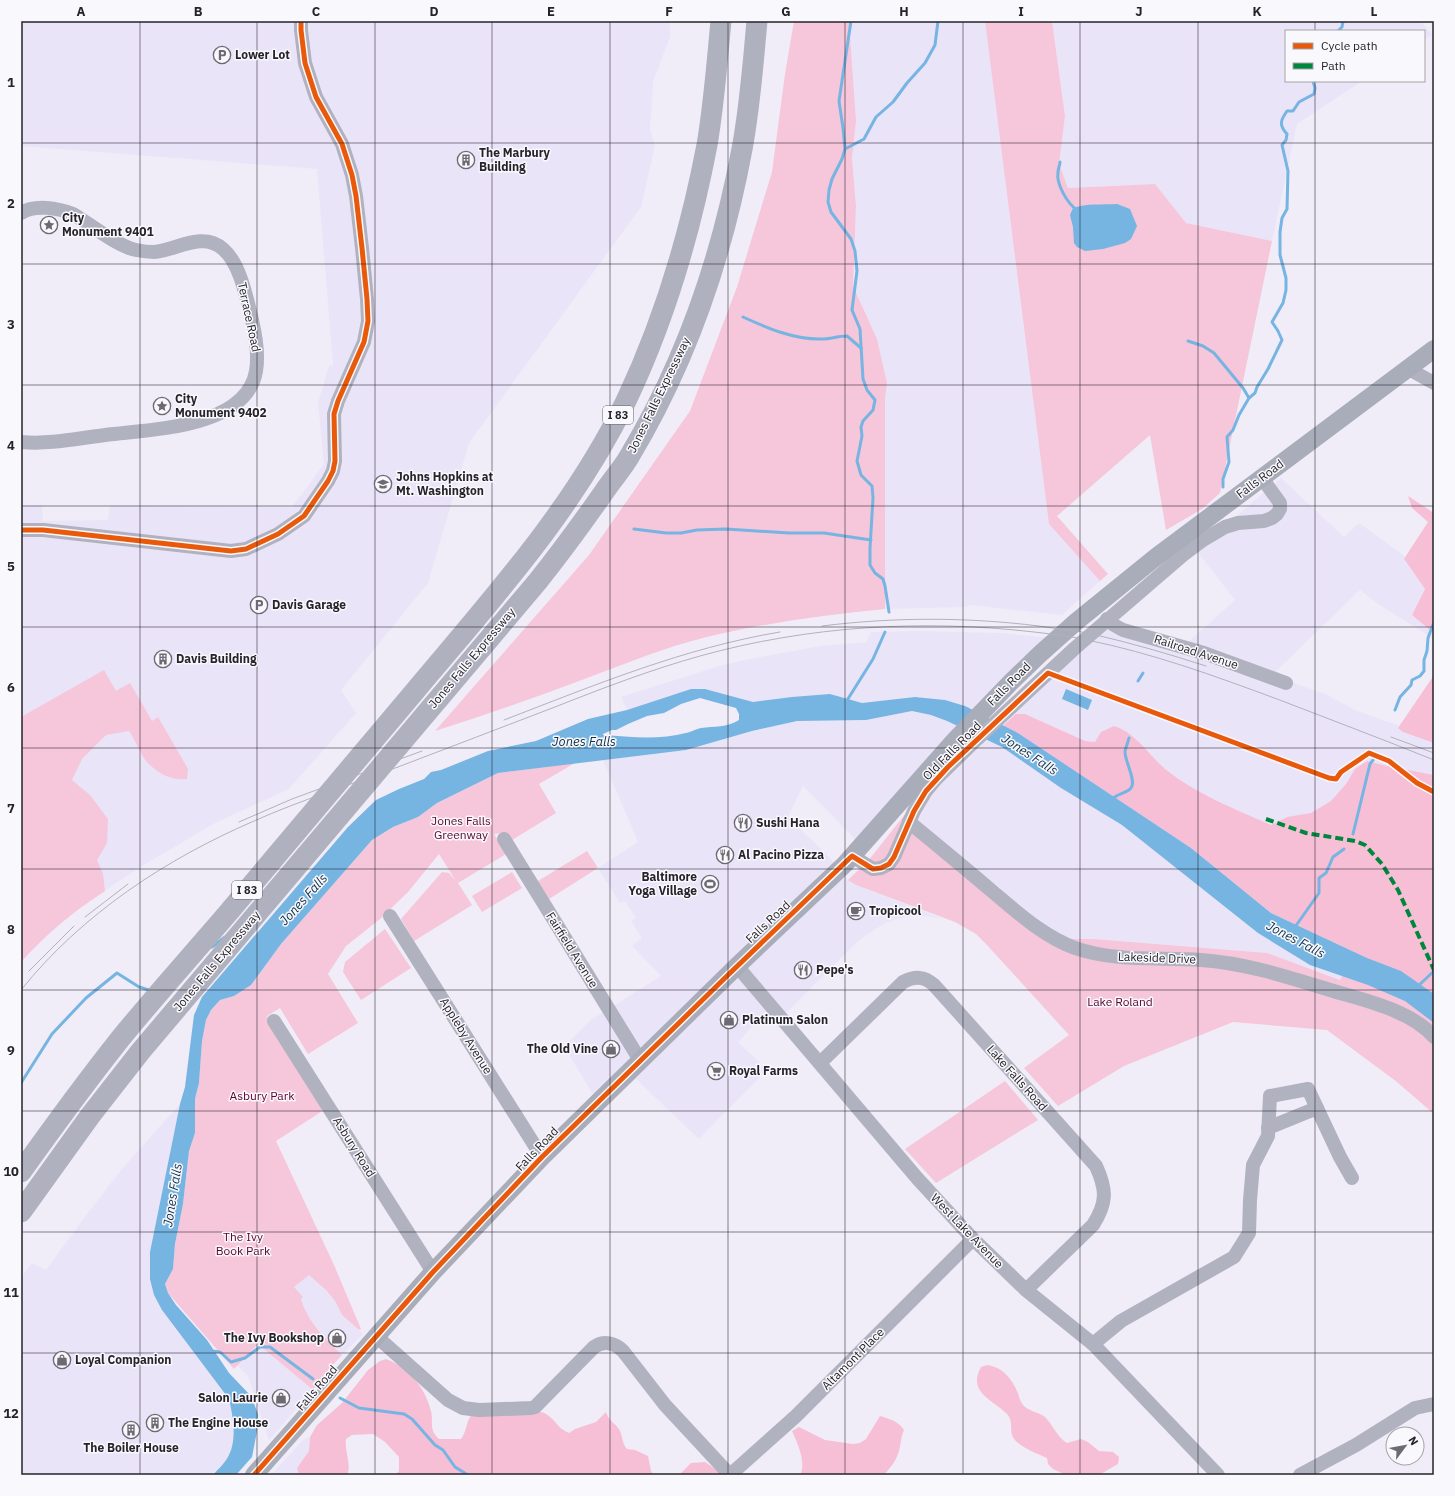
<svg xmlns="http://www.w3.org/2000/svg" width="1455" height="1496" font-family="'IBM Plex Sans',sans-serif">
<rect width="100%" height="100%" fill="#f0edf8"/>
<g fill="#eae4f8">
<path d="M21,21H670V37L653,82L650,129L655,146L641,207L469,443L428,583L341,690L356,713L289,789L215,823L142,866L89,901L57,926L38,943L21,962V506L42,505L43,521L108,520L110,505L292,507L324,464L318,403L329,366L333,365L317,169L21,146Z"/>
<path d="M849,21H985L1049,524L1100,581L1062,615L970,605L966,607L885,609V399L887,383L877,339L853,286L856,206L852,158L856,121Z"/>
<path d="M1052,21H1421L1432,35L1424,40V31H1286V81H1362L1297,124L1272,241L1186,223L1155,184L1068,188L1059,164L1065,116Z"/>
<path d="M1281,478L1344,537L1359,523L1406,557L1404,560L1425,589L1412,615L1430,630H1434V639L1378,604L1360,590L1272,675L1325,694L1357,711L1434,738V800L1355,953L1133,810L1018,733L1001,724L1117,620L1185,645L1235,600L1196,550Z"/>
<path d="M920,631L1001,633L1049,638L974,711L945,700L915,697L862,703L792,697L753,702L705,689H691L627,710L621,697L716,667L744,660L820,646L866,642L871,632Z"/>
<path d="M912,711L931,715L958,726L856,840L803,786L788,817L834,862L848,880L856,885L943,919L926,916H915L904,917L885,923L859,940L777,1022L766,1011L738,1042L767,1070L699,1139L636,1079L602,1110L564,1046L591,1020L661,976L632,946L642,938L631,921L636,918L625,901L620,903L598,868L638,842L603,760L686,750L753,731L797,721L866,720Z"/>
<path d="M984,739L1002,747L1061,788L1122,825L1177,867L1310,965L1342,976L1341,980L1267,953L1094,939H1062L1050,932L906,813Z"/>
<path d="M180,1104L150,1252V1279L162,1310L229,1399L233,1414V1443L229,1456L213,1475H21V1278L32,1263L46,1270L82,1221L121,1170Z"/>
<path d="M309,1274L326,1290L335,1301L342,1315L363,1334L342,1355L328,1342L303,1308L301,1299L303,1297L293,1287Z"/>
<path d="M258,1344L313,1390L269,1440L248,1376L237,1365Z"/>
<path d="M310,1437L309,1451L297,1468L299,1475H271L303,1440Z"/>
</g>
<g fill="#f6c6da">
<path d="M794,21H849L856,121L852,158L856,206L853,286L877,339L887,383L885,399V609C824,615 763,623 703,638C666,647 630,662 595,675C542,695 489,714 435,731L589,555L690,411L737,287L772,172L785,74Z"/>
<path d="M985,21H1052L1065,116L1059,164L1068,188L1155,184L1186,223L1272,241L1220,493L1202,509L1166,530L1150,435L1057,516L1108,574L1100,581L1049,524Z"/>
<path d="M104,670L116,691L130,683L152,721L158,717L188,769L187,779C171,781 157,773 146,761C140,753 135,740 129,731L106,735L82,759L72,780L90,795L108,819L107,843L97,860L103,874L105,891C74,911 46,934 21,962V717Z"/>
<path d="M575,763L539,784L556,813L512,840L502,833L494,834L506,854L458,883L472,905L414,941L401,919L442,872L449,873L456,881L439,854L408,892L380,919L346,946L328,974L358,1023L308,1054L280,1008L267,1016L324,1110L276,1141L334,1265L361,1329L359,1330L342,1315L335,1301L326,1290L309,1275L294,1287L303,1297L301,1299C306,1319 327,1341 342,1355L321,1378H322L313,1390L258,1344L234,1369L168,1293L165,1284L173,1269L175,1244L183,1204L189,1151L195,1133V1099L199,1083L202,1041L206,1020L211,1010L220,1000L234,996L251,985L281,944L372,840L393,827L418,817L437,803L498,773Z"/>
<path d="M1434,800V1114L1397,1082L1327,1030L1233,1022L1124,1066L1058,1106L1024,1068L1069,1035L987,945L976,934L955,922L856,885L848,880L868,861L906,813L1008,900L1062,939H1094L1267,953L1340,980Z"/>
<path d="M587,851L598,868L549,899L538,881Z"/>
<path d="M512,872L522,888L482,912L472,896Z"/>
<path d="M385,929L411,968L361,1000L343,972L345,962Z"/>
<path d="M1005,1081L1038,1120L936,1183L905,1149Z"/>
</g>
<g fill="#f7bfd6">
<path d="M1408,496L1434,513V630H1430L1412,615L1425,589L1404,559L1428,522L1412,508Z"/>
<path d="M1434,675V743L1403,732L1398,728Z"/>
<path d="M1016,714H1025L1085,741L1095,742L1101,732L1114,726C1136,733 1148,754 1165,769C1196,794 1235,809 1271,825L1287,817L1311,813L1331,801L1346,784L1355,769L1367,761L1387,766L1434,775V994L1401,971L1367,958L1271,913L1191,848L1018,733L1003,726Z"/>
<path d="M386,1359C409,1368 425,1387 431,1411C434,1423 428,1429 439,1439H461C467,1431 466,1421 472,1414L542,1412C554,1416 557,1429 569,1433L575,1429L596,1422L606,1412C609,1422 616,1423 620,1431C623,1438 622,1443 627,1449L635,1450L648,1456L651,1471L654,1475H395L399,1471V1457L385,1442L373,1434L352,1435L346,1439C344,1451 352,1464 347,1475H299L297,1468L309,1451L310,1437L317,1425L342,1403L368,1370L380,1361Z"/>
<path d="M987,1365C1003,1367 1012,1379 1018,1393C1019,1397 1020,1401 1023,1405C1028,1411 1038,1412 1045,1417C1053,1425 1057,1437 1067,1443L1081,1439L1088,1442L1099,1451L1113,1452L1119,1457L1118,1464L1099,1475H1066L1053,1469L1048,1464L1047,1458C1038,1454 1014,1445 1012,1435C1010,1427 1013,1421 1007,1414C992,1399 967,1392 981,1367Z"/>
<path d="M880,1416C890,1419 898,1421 904,1430C901,1437 901,1443 899,1451C896,1461 891,1467 884,1475H800C807,1464 797,1442 792,1431L799,1427L825,1440L853,1444L860,1443L866,1439Z"/>
<path d="M705,1462L717,1470L721,1475H679L691,1463Z"/>
</g>
<g fill="#76b4e2" fill-rule="evenodd">
<path d="M1117,204L1130,209L1137,226L1131,239L1125,243L1103,249L1085,251L1077,247L1074,243L1073,227L1070,215L1073,208C1087,203 1102,205 1117,204Z"/>
<path d="M691,689H705L753,702L792,697L830,694L862,703L915,697L945,700L965,706L1018,733L1191,848L1271,913L1367,958L1401,971L1434,994V1023L1405,1001L1368,985L1310,965L1258,933L1122,825L1061,788L1002,747L947,721L931,715L912,711L866,720L797,721L752,731L686,750L498,773L437,803L418,817L393,827L372,840L281,944L251,985L234,996L220,1000L211,1010L206,1020L202,1041L199,1083L195,1099V1133L189,1151L183,1204L175,1244L173,1269L165,1284L168,1293L176,1305L207,1340L229,1373L251,1396L258,1414V1426L252,1457L236,1475H213C218,1469 226,1462 229,1455C237,1439 233,1416 229,1399L162,1310L154,1295L150,1279V1252L180,1104L185,1087L194,1015L202,997L348,827L376,800L399,789L424,779L431,772L441,770L488,751L536,741L588,719L627,710ZM700,698L736,708L739,714V720C727,728 714,726 701,728C696,729 691,732 686,733C660,740 630,737 603,735V734L612,730H616L628,724L647,716L664,713L681,704Z"/>
<path d="M1066,689L1092,700L1088,710L1062,699Z"/>
</g>
<g fill="none" stroke-linecap="round" stroke-linejoin="round">
<g stroke="#76b4e2" stroke-width="3">
<path d="M851,21L839,101L843,128L845,149L842,159L832,179L829,190L828,202L831,212L851,239L855,251L857,271L852,310L860,329L863,379L867,390L875,400L873,410L863,421L861,427L862,436L857,461L861,475L872,486L873,498L870,548V565L875,573L883,579L885,586L889,612"/>
<path d="M1338,31L1342,27L1343,21"/>
<path d="M845,149L864,139L876,117L893,102L907,83L925,63L935,45L938,21"/>
<path d="M1060,162C1060,165 1058,169 1058,172C1056,184 1067,203 1077,210"/>
<path d="M743,317C767,328 795,340 822,339C831,339 838,336 847,336L861,348"/>
<path d="M1188,341L1203,346L1214,353L1243,388L1249,398"/>
<path d="M1223,487V479L1229,462L1227,437L1233,430L1239,415L1249,398L1255,393L1257,387L1268,369L1282,340L1278,331L1272,322L1283,303L1286,290V278L1280,255V232L1282,218L1287,209L1288,171L1282,145L1286,140L1287,134C1279,125 1280,121 1287,111H1293L1299,102L1314,94L1315,88L1313,81"/>
<path d="M634,529L666,533H681L697,530L726,529L789,533H824L871,540"/>
<path d="M1138,681L1143,673"/>
<path d="M846,702L873,659L885,632"/>
<path d="M1395,710L1400,697L1411,685L1412,680L1420,676L1424,671V660L1427,651L1428,638L1434,622"/>
<path d="M1112,799C1117,794 1127,793 1131,788C1137,781 1124,760 1125,751C1126,747 1128,742 1129,738"/>
<path d="M1353,834L1370,764L1376,756"/>
<path d="M1295,927L1319,893V878L1326,873L1333,857L1344,849"/>
<path d="M212,947L225,937"/>
<path d="M1418,986L1434,971"/>
<path d="M21,1083L52,1034L86,998L117,973L139,987L149,990L151,989"/>
<path d="M212,1351L220,1352L231,1362L245,1358L260,1347H270L313,1379"/>
<path d="M340,1398L359,1408L404,1414L412,1419L435,1445L443,1450L455,1467L468,1475"/>
</g>
<g stroke="#b0b2bf" stroke-width="14">
<path d="M21,213C35,204 58,208 73,214C90,224 117,246 136,250C141,251 148,252 154,252C177,250 202,231 223,249C240,263 247,299 252,320C256,337 259,354 256,371C247,426 157,429 114,434C83,437 52,445 21,442"/>
<path d="M1407,368L1434,383"/>
<path d="M21,530H43L213,549L231,551L246,549L278,534L304,516L328,481L333,471L335,461L334,414L338,401L364,342L368,321L367,299L362,248L356,196L352,175L342,144L316,97L305,63L301,30V21"/>
<path d="M1107,619L1114,625L1123,630L1204,653L1286,683"/>
<path d="M909,822C937,845 965,868 993,892C1017,912 1044,937 1075,948C1115,962 1159,957 1201,960C1245,963 1288,977 1330,990C1363,1000 1411,1010 1434,1037"/>
<path d="M504,839L640,1060"/>
<path d="M852,856L873,869L881,868L889,864L894,857L914,811L926,791L936,779L977,739L1075,648L1183,555L1203,540L1225,527L1238,523L1264,521L1272,518L1277,514L1280,509V503L1262,478"/>
<path d="M390,916L542,1157"/>
<path d="M737,966L917,1178L973,1239L1026,1290L1093,1344L1218,1475"/>
<path d="M274,1021L433,1272"/>
<path d="M820,1063L903,982C915,976 924,976 934,985L1096,1166C1107,1190 1107,1203 1093,1225L1026,1290"/>
<path d="M1268,1128L1317,1108"/>
<path d="M376,1336L448,1400L463,1408L479,1410L531,1408L535,1407L594,1347C604,1340 615,1343 623,1351L665,1405L730,1475"/>
<path d="M1093,1344L1121,1321L1234,1257L1249,1233L1250,1200L1253,1165L1268,1136L1270,1096L1308,1089L1340,1157L1352,1178"/>
<path d="M730,1475L796,1416L973,1239"/>
<path d="M1300,1475L1356,1445L1415,1408L1434,1404"/>
</g>
<path stroke="#a9acb9" stroke-width="18" d="M254,1475L433,1272L542,1157L737,966L845,864L955,740L1011,682L1040,654L1077,621L1156,557L1434,349"/>
<g stroke="#afb1be" stroke-width="21">
<path d="M21,1172C53,1127 86,1082 120,1039C155,996 192,955 228,913C290,839 353,765 415,691C492,599 573,510 626,401C665,319 690,234 707,145C714,104 717,62 721,21"/>
<path d="M21,1212L90,1116L140,1052L538,581C561,552 583,522 604,492C612,480 622,469 629,457C686,362 722,257 742,149C750,107 753,64 757,21"/>
</g>
<g stroke="#b1b2bc" stroke-width="1">
<path d="M822,626C894,617 966,617 1039,626C1056,629 1075,630 1092,634C1131,643 1169,654 1206,666"/>
<path d="M504,720C595,685 684,648 780,632"/>
<path d="M1391,737L1434,753"/>
<path d="M239,822L292,799L422,751"/>
<path d="M85,917L128,884"/>
<path d="M29,971L74,926"/>
<path d="M21,990C82,914 166,859 254,821C301,800 350,785 398,767C450,747 503,727 555,707C603,688 650,670 700,656C808,626 922,619 1034,632C1051,634 1070,636 1087,640C1152,653 1215,676 1277,699C1329,719 1382,739 1434,760"/>
</g>
<path stroke="#00873e" stroke-width="4" stroke-dasharray="8 4" stroke-linecap="butt" d="M1266,819L1306,833L1355,841L1365,845L1382,864L1398,890L1434,970"/>
<defs>
<g id="cycleway">
<path d="M21,530H43L213,549L231,551L246,549L278,534L304,516L328,481L333,471L335,461L334,414L338,401L364,342L368,321L367,299L362,248L356,196L352,175L342,144L316,97L305,63L301,30V21"/>
<path d="M254,1475L433,1272L542,1157L728,975L852,856L873,869L881,868L889,864L894,857L914,811L926,791L948,767L1048,673L1329,778L1336,779L1341,772L1369,753L1389,761L1417,783L1434,792"/>
</g>
</defs>
<use href="#cycleway" stroke="#f9f8fc" stroke-width="8"/>
<use href="#cycleway" stroke="#e8590c" stroke-width="5"/>
</g>
<path fill="none" stroke="#26232b" stroke-width="1" stroke-opacity="0.55" d="M140,21V1475M257,21V1475M375,21V1475M492,21V1475M610,21V1475M728,21V1475M845,21V1475M963,21V1475M1080,21V1475M1198,21V1475M1315,21V31M1315,81V1475M21,143H1434M21,264H1434M21,385H1434M21,506H1434M21,627H1434M21,748H1434M21,869H1434M21,990H1434M21,1111H1434M21,1232H1434M21,1353H1434"/>
<defs>
<symbol id="parking-ring" viewBox="-11 -11 22 22"><circle r="9.5" fill="#f9f8fc" stroke="#6d6a73" stroke-width="1.5"/><path d="M-3.5-5.5H1a3.5 3.5 0 0 1 0 7H-1V5.5H-3.5ZM-1-3.4V-.6H.8a1.4 1.4 0 0 0 0-2.8Z" fill="#6d6a73"/></symbol>
<symbol id="building-ring" viewBox="-11 -11 22 22"><circle r="9.5" fill="#f9f8fc" stroke="#6d6a73" stroke-width="1.5"/><path d="M-4-6H4V6H1V3H-1V6H-4ZM-2.5-4.3h1.7v1.8h-1.7ZM.8-4.3h1.7v1.8H.8ZM-2.5-1h1.7V.8h-1.7ZM.8-1h1.7V.8H.8Z" fill="#6d6a73"/></symbol>
<symbol id="sight-ring" viewBox="-11 -11 22 22"><circle r="9.5" fill="#f9f8fc" stroke="#6d6a73" stroke-width="1.5"/><path d="M0-6L1.8-2.2L6-1.7L2.9 1.2L3.7 5.4L0 3.3L-3.7 5.4L-2.9 1.2L-6-1.7L-1.8-2.2Z" fill="#6d6a73"/></symbol>
<symbol id="university-ring" viewBox="-11 -11 22 22"><circle r="9.5" fill="#f9f8fc" stroke="#6d6a73" stroke-width="1.5"/><path d="M0-5L7-2L0 1L-7-2ZM-4 1L0 2.5L4 1V4Q0 6-4 4Z" fill="#6d6a73"/></symbol>
<symbol id="restaurant-ring" viewBox="-11 -11 22 22"><circle r="9.5" fill="#f9f8fc" stroke="#6d6a73" stroke-width="1.5"/><path d="M-5-6h1v4h1v-4h1v4h1v-4h1v5L-1.5 .5V6h-2V.5L-5-1ZM5-6V6H3V1.5H1.5Q1.5-4 5-6Z" fill="#6d6a73"/></symbol>
<symbol id="stadium-ring" viewBox="-11 -11 22 22"><circle r="9.5" fill="#f9f8fc" stroke="#6d6a73" stroke-width="1.5"/><path d="M0-5a6.5 5 0 1 0 0 10a6.5 5 0 1 0 0-10ZM-3.5-1.8h7v3.6h-7Z" fill="#6d6a73"/></symbol>
<symbol id="cafe-ring" viewBox="-11 -11 22 22"><circle r="9.5" fill="#f9f8fc" stroke="#6d6a73" stroke-width="1.5"/><path d="M-5.5-4.5H6V0H3Q3 3.5 0 3.5H-2.5Q-5.5 3.5-5.5 0ZM3-3.2v2h1.7v-2ZM-6 4.5H4V6H-6Z" fill="#6d6a73"/></symbol>
<symbol id="shop-ring" viewBox="-11 -11 22 22"><circle r="9.5" fill="#f9f8fc" stroke="#6d6a73" stroke-width="1.5"/><path d="M-5-2.5h2.3a2.7 3.5 0 0 1 5.4 0H5L5.5 6h-11ZM-1.5-2.5h3a1.5 2.3 0 0 0-3 0Z" fill="#6d6a73"/></symbol>
<symbol id="supermarket-ring" viewBox="-11 -11 22 22"><circle r="9.5" fill="#f9f8fc" stroke="#6d6a73" stroke-width="1.5"/><path d="M-6-5.5h2.5l.6 2H6L4.5 2H-2.5L-4.4-4H-6ZM-1.5 3.2a1.3 1.3 0 1 0 .1 0ZM3 3.2a1.3 1.3 0 1 0 .1 0Z" fill="#6d6a73"/></symbol>
</defs>
<g fill-rule="evenodd">
<use href="#parking-ring" x="212" y="45" width="20" height="20"/>
<use href="#building-ring" x="456" y="150" width="20" height="20"/>
<use href="#sight-ring" x="39" y="215" width="20" height="20"/>
<use href="#sight-ring" x="152" y="396" width="20" height="20"/>
<use href="#university-ring" x="373" y="474" width="20" height="20"/>
<use href="#parking-ring" x="249" y="595" width="20" height="20"/>
<use href="#building-ring" x="153" y="649" width="20" height="20"/>
<use href="#restaurant-ring" x="733" y="813" width="20" height="20"/>
<use href="#restaurant-ring" x="715" y="845" width="20" height="20"/>
<use href="#stadium-ring" x="700" y="874" width="20" height="20"/>
<use href="#cafe-ring" x="846" y="901" width="20" height="20"/>
<use href="#restaurant-ring" x="793" y="960" width="20" height="20"/>
<use href="#shop-ring" x="719" y="1010" width="20" height="20"/>
<use href="#shop-ring" x="601" y="1039" width="20" height="20"/>
<use href="#supermarket-ring" x="706" y="1061" width="20" height="20"/>
<use href="#shop-ring" x="327" y="1328" width="20" height="20"/>
<use href="#shop-ring" x="52" y="1350" width="20" height="20"/>
<use href="#shop-ring" x="271" y="1388" width="20" height="20"/>
<use href="#building-ring" x="145" y="1413" width="20" height="20"/>
<use href="#building-ring" x="121" y="1420" width="20" height="20"/>
</g>
<g text-anchor="middle" stroke-width="3" stroke-linejoin="round" paint-order="stroke">
<g fill="#f9f8fc" stroke="#65636a" stroke-width="1">
<rect x="603" y="406" width="30" height="18" rx="3"/>
<rect x="232" y="881" width="30" height="18" rx="3"/>
</g>
<g font-size="11" font-weight="bold" fill="#26232b">
<text x="618" y="419">I 83</text>
<text x="247" y="894">I 83</text>
</g>
<g font-size="12" font-weight="bold" fill="#26232b" stroke="#f9f8fc" text-anchor="start">
<text x="235" y="59">Lower Lot</text>
<text x="479" y="157">The Marbury<tspan x="479" dy="14">Building</tspan></text>
<text x="62" y="222">City<tspan x="62" dy="14">Monument 9401</tspan></text>
<text x="175" y="403">City<tspan x="175" dy="14">Monument 9402</tspan></text>
<text x="396" y="481">Johns Hopkins at<tspan x="396" dy="14">Mt. Washington</tspan></text>
<text x="272" y="609">Davis Garage</text>
<text x="176" y="663">Davis Building</text>
<text x="756" y="827">Sushi Hana</text>
<text x="738" y="859">Al Pacino Pizza</text>
<text x="697" y="881" text-anchor="end">Baltimore<tspan x="697" dy="14">Yoga Village</tspan></text>
<text x="869" y="915">Tropicool</text>
<text x="816" y="974">Pepe's</text>
<text x="742" y="1024">Platinum Salon</text>
<text x="598" y="1053" text-anchor="end">The Old Vine</text>
<text x="729" y="1075">Royal Farms</text>
<text x="324" y="1342" text-anchor="end">The Ivy Bookshop</text>
<text x="75" y="1364">Loyal Companion</text>
<text x="268" y="1402" text-anchor="end">Salon Laurie</text>
<text x="168" y="1427">The Engine House</text>
<text x="131" y="1452" text-anchor="middle">The Boiler House</text>
</g>
<g font-size="12" fill="#26232b" stroke="#f9f8fc">
<text transform="translate(249 317) rotate(78)" y="4">Terrace Road</text>
<text transform="translate(659 395) rotate(-64)" y="4">Jones Falls Expressway</text>
<text transform="translate(1260 479) rotate(-37)" y="4">Falls Road</text>
<text transform="translate(1196 652) rotate(18)" y="4">Railroad Avenue</text>
<text transform="translate(472 658) rotate(-50)" y="4">Jones Falls Expressway</text>
<text transform="translate(1009 684) rotate(-45)" y="4">Falls Road</text>
<text transform="translate(952 751) rotate(-45)" y="4">Old Falls Road</text>
<text transform="translate(768 922) rotate(-43)" y="4">Falls Road</text>
<text transform="translate(572 950) rotate(58)" y="4">Fairfield Avenue</text>
<text transform="translate(1157 958) rotate(2)" y="4">Lakeside Drive</text>
<text transform="translate(217 961) rotate(-50)" y="4">Jones Falls Expressway</text>
<text transform="translate(466 1036) rotate(58)" y="4">Appleby Avenue</text>
<text transform="translate(1017 1078) rotate(48)" y="4">Lake Falls Road</text>
<text transform="translate(354 1147) rotate(58)" y="4">Asbury Road</text>
<text transform="translate(537 1149) rotate(-46)" y="4">Falls Road</text>
<text transform="translate(967 1231) rotate(46)" y="4">West Lake Avenue</text>
<text transform="translate(853 1359) rotate(-45)" y="4">Altamont Place</text>
<text transform="translate(317 1388) rotate(-49)" y="4">Falls Road</text>
</g>
<g font-size="12" fill="#5d042f" stroke="#f9f8fc">
<text x="461" y="825">Jones Falls<tspan x="461" dy="14">Greenway</tspan></text>
<text x="1120" y="1006">Lake Roland</text>
<text x="262" y="1100">Asbury Park</text>
<text x="243" y="1241">The Ivy<tspan x="243" dy="14">Book Park</tspan></text>
</g>
<g font-size="13" font-style="italic" fill="#0b314a" stroke="#f9f8fc">
<text x="584" y="746">Jones Falls</text>
<text transform="translate(1030 754) rotate(33)" y="5">Jones Falls</text>
<text transform="translate(303 899) rotate(-48)" y="5">Jones Falls</text>
<text transform="translate(1296 939) rotate(28)" y="5">Jones Falls</text>
<text transform="translate(172 1195) rotate(-81)" y="5">Jones Falls</text>
</g>
</g>
<rect width="1455" height="1496" fill="none" stroke="#f9f8fc" stroke-width="44"/>
<rect x="1285" y="30" width="140" height="52" fill="#f9f8fc" stroke="#a5a3a8"/>
<rect x="1293" y="43" width="20" height="6" fill="#e8590c" stroke="#a5a3a8"/>
<text x="1321" y="50" font-size="12" fill="#26232b">Cycle path</text>
<rect x="1293" y="63" width="20" height="6" fill="#00873e" stroke="#a5a3a8"/>
<text x="1321" y="70" font-size="12" fill="#26232b">Path</text>
<g transform="translate(1405 1446) rotate(58)"><circle r="19" fill="#f9f8fc" stroke="#a5a3a8"/>
<path d="M0-3L7 15L0 10L-7 15Z" fill="#6d6a73"/>
<text y="-6" font-size="11" font-weight="bold" text-anchor="middle" fill="#26232b">N</text>
</g>
<rect x="22" y="22" width="1411" height="1452" fill="none" stroke="#26232b" stroke-width="1.5"/>
<g font-size="13" text-anchor="middle" font-weight="bold" fill="#26232b">
<text x="81" y="16">A</text>
<text x="198" y="16">B</text>
<text x="316" y="16">C</text>
<text x="434" y="16">D</text>
<text x="551" y="16">E</text>
<text x="669" y="16">F</text>
<text x="786" y="16">G</text>
<text x="904" y="16">H</text>
<text x="1021" y="16">I</text>
<text x="1139" y="16">J</text>
<text x="1257" y="16">K</text>
<text x="1374" y="16">L</text>
<text x="11" y="87">1</text>
<text x="11" y="208">2</text>
<text x="11" y="329">3</text>
<text x="11" y="450">4</text>
<text x="11" y="571">5</text>
<text x="11" y="692">6</text>
<text x="11" y="813">7</text>
<text x="11" y="934">8</text>
<text x="11" y="1055">9</text>
<text x="11" y="1176">10</text>
<text x="11" y="1297">11</text>
<text x="11" y="1418">12</text>
</g>
</svg>
